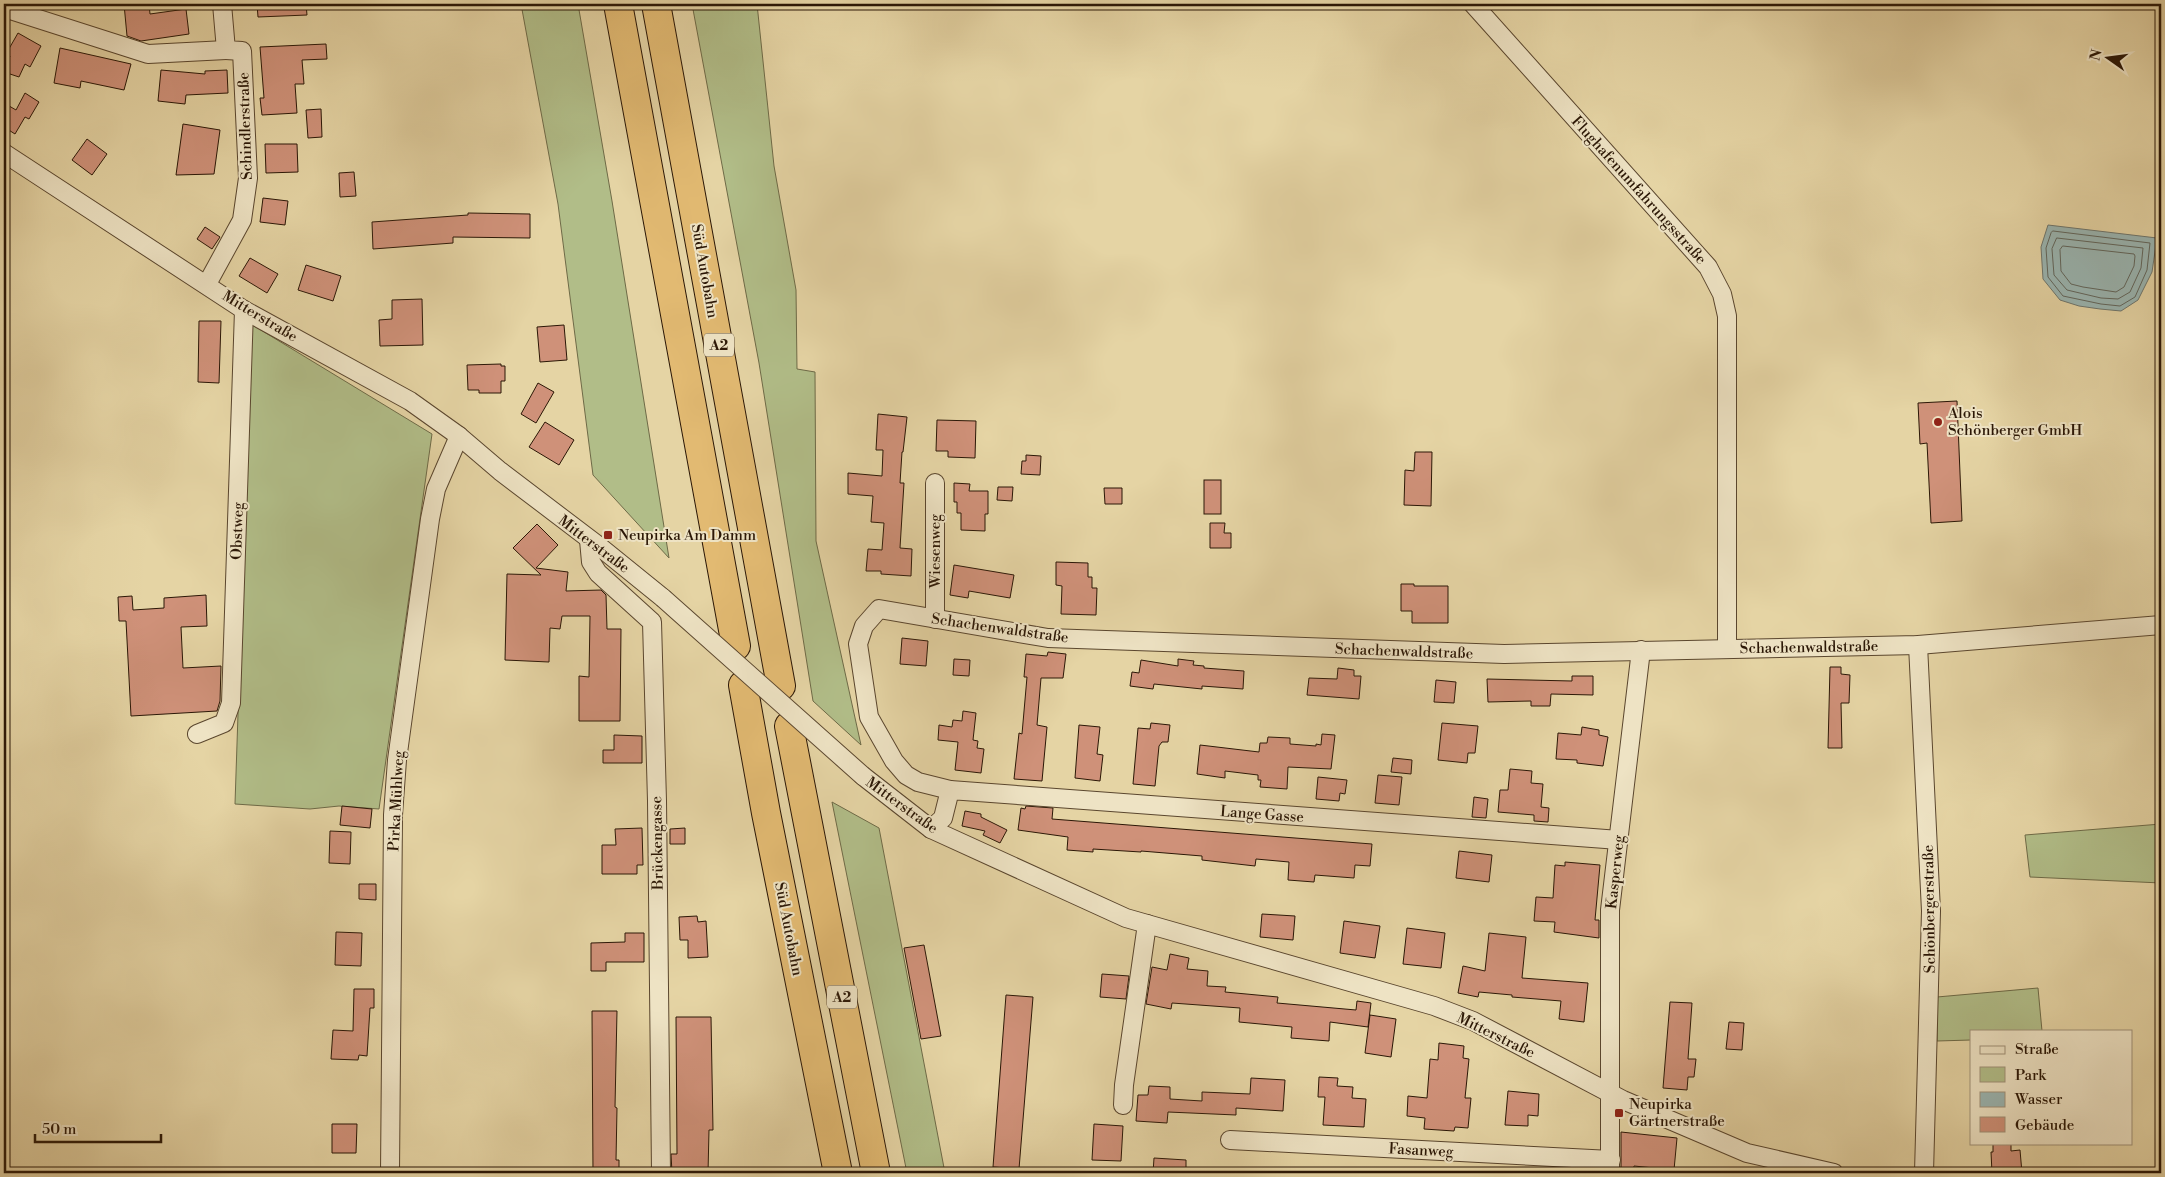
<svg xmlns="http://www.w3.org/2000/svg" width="2165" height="1177" font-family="'Libre Bodoni',serif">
<rect width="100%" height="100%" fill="#e5d4a4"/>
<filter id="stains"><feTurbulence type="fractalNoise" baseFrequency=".004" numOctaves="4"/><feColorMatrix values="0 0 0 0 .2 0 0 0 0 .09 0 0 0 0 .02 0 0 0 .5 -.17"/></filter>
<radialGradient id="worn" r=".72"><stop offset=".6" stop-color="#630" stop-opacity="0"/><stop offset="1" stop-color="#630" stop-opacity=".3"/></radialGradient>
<g fill="#b1bd88" stroke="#6e6a47">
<path d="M521,4H578L612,201L669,558L593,475L558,204Z"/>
<path d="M692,4H757L774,166L796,290L797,369L815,372L816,541L861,745L813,701L759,363Z"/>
<path d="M251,324L432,434L379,809L339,806L310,809L235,804Z"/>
<path d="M832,802L879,828L945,1173H907Z"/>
<path d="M2161,824V883L2030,877L2025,835Z"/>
<path d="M2038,988L2042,1031H1971V1040L1937,1041V997Z"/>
</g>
<path fill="#9ab5b1" stroke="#6e766d" d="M2048,225L2157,238L2152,272L2138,300L2121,311L2100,309L2079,306L2060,300L2043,279L2041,247Z"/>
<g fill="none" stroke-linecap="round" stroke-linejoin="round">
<g stroke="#62665c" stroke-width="1">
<path d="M2053,231L2150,243L2147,270L2135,297L2120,306L2101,304L2063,296L2048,277L2046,248L2051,233Z"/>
<path d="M2057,238L2143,248L2141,268L2130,292L2118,299L2101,298L2067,290L2054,275L2052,249Z"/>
<path d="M2063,246L2134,254L2135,256L2134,266L2124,287L2116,292L2083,287L2071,284L2061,271L2060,250Z"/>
</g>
</g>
<g fill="#cf9179" stroke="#2b1706">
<path d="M124,4H149L150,14L186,9L189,34L141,41L127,36Z"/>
<path d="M257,4H306L307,15L258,17Z"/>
<path d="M18,33L41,46L30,67L25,64L19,77L4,72L10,56L6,54Z"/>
<path d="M326,44L327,59L302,60L304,84H295L297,113L262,115L260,98H264L260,47Z"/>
<path d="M60,48L131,64L124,90L81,81L80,88L54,83Z"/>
<path d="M161,70L205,74V71L227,70L228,93L186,95L185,104L158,101Z"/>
<path d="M25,93L39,102L29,119L25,117L15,134L4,127V103L16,110Z"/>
<path d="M321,109L322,137L308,138L306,110Z"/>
<path d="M183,124L220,130L214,174L176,175Z"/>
<path d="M87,139L107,154L92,175L72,160Z"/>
<path d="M265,144H297L298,172L266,173Z"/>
<path d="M354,172L356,196L340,197L339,173Z"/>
<path d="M263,198L288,201L285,225L260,222Z"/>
<path d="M468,213L530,214V238L453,237V243L373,249L372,222L468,215Z"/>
<path d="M205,227L220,237L212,249L197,239Z"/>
<path d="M250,258L278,274L267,293L239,276Z"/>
<path d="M306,265L341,276L333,301L298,290Z"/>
<path d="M422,299L423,345L380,346L379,320L392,319V300Z"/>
<path d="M199,321H221L219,383L198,382Z"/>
<path d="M564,325L567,360L540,362L537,327Z"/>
<path d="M501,364V366H505V381H501V393H479V390H468L467,365Z"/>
<path d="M538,383L554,392L536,423L521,414Z"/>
<path d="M1957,401L1962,521L1931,523L1927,443L1920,444L1918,403Z"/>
<path d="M878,414L907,417L903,452H902L900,483H904L900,548L912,549L911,576L881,574V571H866L868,549L882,550L884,523L871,522L873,496L848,494V473L882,476L883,450H876Z"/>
<path d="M937,420L976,421L975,458L948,457V451H936Z"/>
<path d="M545,422L574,440L559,465L529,447Z"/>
<path d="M1415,452H1432L1431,506L1404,505L1405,470L1414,471Z"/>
<path d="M1026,455L1041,456L1040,475L1021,474L1022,461H1026Z"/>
<rect x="1204" y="480" width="17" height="34"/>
<path d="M954,483L970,484L969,491H988V514H985V531L961,530V513H957V502H954Z"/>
<path d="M998,487H1013L1012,501L997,500Z"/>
<path d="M1104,488H1122V504H1105Z"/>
<path d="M1210,523H1225L1224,533H1231V548H1210Z"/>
<path d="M537,524L558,545L536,568L568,572L566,591L601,590L606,595L607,629H621L620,721H579V676L589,677L590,616H562L560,629L550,628L549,662L505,660L507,574L541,575L513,548Z"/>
<path d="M1056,562L1088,563V577H1092V588H1097L1096,615L1061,614L1062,586L1056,585Z"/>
<path d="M954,565L1014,575L1010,598L969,591L968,598L950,595Z"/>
<path d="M1401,584H1414V586H1448V623H1412V611H1401Z"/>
<path d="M206,595L207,626L181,627L183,668L221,666L220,701L217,711L131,716L126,621H119L118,597L132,596L133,610L164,608V598Z"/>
<path d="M902,638L928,641L926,666L900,664Z"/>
<path d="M1048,652L1066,654L1063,678H1041L1037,725L1047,727L1042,781L1014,779L1019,733L1022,734L1027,677H1024L1026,654L1047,656Z"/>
<path d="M954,659L970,660L969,676L953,675Z"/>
<path d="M1178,659L1194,661L1193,665L1204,666V668L1244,671L1243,689L1202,686V689L1154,684L1153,689L1130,686L1132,672L1139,673L1141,660L1178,666Z"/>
<path d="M1830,667H1841V674L1850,675L1849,703H1841L1842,748H1828Z"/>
<path d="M1338,668L1354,670V676H1361L1359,699L1307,695L1309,678L1337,679Z"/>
<path d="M1572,676H1593V695L1551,694L1550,706H1531V701L1488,702L1487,679L1572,681Z"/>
<path d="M1436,680L1456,682L1454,703L1434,702Z"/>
<path d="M963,711L976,713L973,740L978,741L977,748L984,749L981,773L955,770L958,742L938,740L939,725L952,727L953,720L962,721Z"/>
<path d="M1151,723L1170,725L1168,742H1162L1159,746L1155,786L1133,784L1138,728L1150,729Z"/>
<path d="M1442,723L1478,726L1475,753H1468L1467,763L1438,760Z"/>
<path d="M1079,725L1100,727L1097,754L1103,755L1100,781L1075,778Z"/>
<path d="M1582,727L1599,730V735L1608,737L1603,766L1577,763V760L1556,759L1558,733L1581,735Z"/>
<path d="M1322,734L1335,735L1331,769L1288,767L1287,789L1260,787L1261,780H1258V775L1225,771V778L1197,774L1200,745L1259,752L1260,743H1267L1268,737L1290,738V744L1316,746V744L1321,745Z"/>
<path d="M614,735L642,736V763H603V750H614Z"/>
<path d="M1393,758L1412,760L1411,774L1391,772Z"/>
<path d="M1510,769L1532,771L1531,783L1543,784L1541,807L1549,808L1548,822L1534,821V815L1498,812L1500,790H1508Z"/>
<path d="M1378,775L1402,777L1399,805L1375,803Z"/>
<path d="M1318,777L1347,780L1345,794L1340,793L1339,801L1316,799Z"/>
<path d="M1474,797L1488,799L1486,818L1472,817Z"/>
<path d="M342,806L372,809L370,828L340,825Z"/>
<path d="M1026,806L1053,808L1052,819L1372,844L1370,866L1355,865L1354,878L1315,875L1314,882L1288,880L1289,862L1256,859L1255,866L1202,860V856L1141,851V852L1093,849V852L1067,850L1068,837L1018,830L1021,808L1025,809Z"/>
<path d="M965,811L981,814V817L1007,830L1000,843L983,835L985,831L962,826Z"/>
<path d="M642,828L643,865H637V874H602V845H616L615,829Z"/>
<path d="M685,828V844H670V829Z"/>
<path d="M330,831L351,832L350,864L329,863Z"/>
<path d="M1459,851L1492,855L1489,882L1456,878Z"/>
<path d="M1565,862L1600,865L1595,920H1599V938L1554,932L1555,922L1534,921L1536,897L1553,898L1555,865L1565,866Z"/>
<path d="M359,884H376V900L359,899Z"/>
<path d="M1262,914L1295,916L1293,940L1260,937Z"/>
<path d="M697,916L698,922L706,921L708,957L688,958V940H680L679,917Z"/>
<path d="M1344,921L1380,926L1375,958L1340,953Z"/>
<path d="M1407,928L1445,933L1441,968L1403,964Z"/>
<path d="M336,932L362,933L361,966L335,965Z"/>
<path d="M625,933H644V962H606V971H591V943L625,942Z"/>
<path d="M1489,933L1526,937L1522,978L1588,983L1584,1022L1559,1019L1561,1001L1512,997V995L1479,992L1478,997L1458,993L1463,966L1485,971Z"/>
<path d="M924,945L941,1036L921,1039L904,948Z"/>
<path d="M1170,954L1189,958L1187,969L1208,971L1207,986L1226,987L1225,992L1278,997L1277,1003L1356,1010L1357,1001L1371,1003L1368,1027L1330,1022L1329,1041L1291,1038L1292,1027L1239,1022L1240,1008L1172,1003L1171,1009L1146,1004L1152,967L1167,970Z"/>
<path d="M1102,974L1129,976L1126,999L1100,997Z"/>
<path d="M354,989H374V1008H370L367,1056L359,1055L358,1060L331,1059L333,1030L353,1031Z"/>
<path d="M1006,995L1033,997L1019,1169L993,1167Z"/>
<path d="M1670,1002L1692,1003L1688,1059H1696L1694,1077H1688L1687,1090L1663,1088Z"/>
<path d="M592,1011H617L615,1107L617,1108L616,1160H619V1173H593Z"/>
<path d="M1370,1015L1396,1019L1391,1057L1365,1053Z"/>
<path d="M676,1017H711L713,1130H709L708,1173H672L671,1154H677Z"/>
<path d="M1729,1022L1744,1023L1742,1050L1726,1049Z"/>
<path d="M1439,1043L1464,1046L1463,1058L1469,1059L1465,1098H1471L1468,1128L1455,1127L1454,1131L1424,1129L1425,1118L1407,1116L1408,1096L1427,1098L1430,1059L1438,1060Z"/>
<path d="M1319,1077L1338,1078L1337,1086L1353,1087L1352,1098L1366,1099L1364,1127L1323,1125L1325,1097H1318Z"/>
<path d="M1251,1078L1285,1080L1283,1111L1236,1108V1115L1168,1112L1167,1123L1136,1121L1138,1095H1148L1149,1086L1170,1087V1099L1202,1101V1092L1250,1094Z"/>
<path d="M1508,1091L1539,1094L1538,1116L1528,1115V1126L1505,1125Z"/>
<path d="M332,1124H357L356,1153H332Z"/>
<path d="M1094,1124L1123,1126L1121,1161L1092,1160Z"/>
<path d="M1621,1132L1677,1138L1674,1170L1634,1166L1633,1173L1621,1172Z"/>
<path d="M1993,1143H2011V1151L2020,1150L2022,1173H1992L1991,1152H1993Z"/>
<path d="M1154,1158L1186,1160V1173H1153Z"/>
</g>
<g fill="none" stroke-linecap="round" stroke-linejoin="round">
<defs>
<g id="street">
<path d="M1473,4L1708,267L1722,294L1727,316V649"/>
<path d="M4,8L148,54L226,50"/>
<path d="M4,153L244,310L410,401L459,436L500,471L600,547L663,598"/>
<path d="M207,284L242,220L248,178L242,51L226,50L222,4"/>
<path d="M589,540L591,562L598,573L652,622L657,801L661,1173"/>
<path d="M935,619V483"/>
<path d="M1918,645L1931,911L1924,1173"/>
<path d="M197,734L224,723L231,703L244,310"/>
<path d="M863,776L931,829L1126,918L1434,1006L1473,1021L1623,1100L1747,1153L1834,1173"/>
<path d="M950,790L918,782L906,775L894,761L869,717L858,644L864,626L879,609L1048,638L1504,654L1918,645L2161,625"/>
<path d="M931,829L943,818L950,790L1619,840"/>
<path d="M1123,1105L1124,1085L1147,924"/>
<path d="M1230,1140L1611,1160"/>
<path d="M390,1173L393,815L397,760L430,519L436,489L459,436"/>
<path d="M1610,1173V910L1641,650"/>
</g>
<g id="highway">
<path d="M618,4L736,646"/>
<path d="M656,4L781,686"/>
<path d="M743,685L766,813L838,1173"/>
<path d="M789,726L876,1173"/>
</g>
</defs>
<use href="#street" stroke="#5a462e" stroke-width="20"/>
<use href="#highway" stroke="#2b1706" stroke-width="30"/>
<use href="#street" stroke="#eee3c4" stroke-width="18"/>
<use href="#highway" stroke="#e2ba72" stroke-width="28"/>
<defs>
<path id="street-bridge" d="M663,598L863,776"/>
</defs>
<use href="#street-bridge" stroke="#5a462e" stroke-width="20" stroke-linecap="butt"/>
<use href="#street-bridge" stroke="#eee3c4" stroke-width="18"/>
</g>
<g fill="#8f2418" stroke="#eee3c4" stroke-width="2">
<circle cx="1938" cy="422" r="5"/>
<rect x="603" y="530" width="10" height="10" rx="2.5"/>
<rect x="1614" y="1108" width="10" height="10" rx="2.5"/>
</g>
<g text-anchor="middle" stroke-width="4" stroke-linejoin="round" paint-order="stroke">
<g fill="#eee3c4" stroke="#66543f" stroke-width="1">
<rect x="704" y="333.5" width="30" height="23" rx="4"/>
<rect x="827" y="985.5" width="30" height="23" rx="4"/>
</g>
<g font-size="14" font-weight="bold" fill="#2b1706">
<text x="719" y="350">A2</text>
<text x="842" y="1002">A2</text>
</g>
<g font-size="15" fill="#2b1706" stroke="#eee3c4">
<text transform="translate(245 126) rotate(-92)" y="5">Schindlerstraße</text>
<text transform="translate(1639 190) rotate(48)" y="5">Flughafenumfahrungsstraße</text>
<text transform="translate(705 271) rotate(80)" y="5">Süd Autobahn</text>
<text transform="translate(260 316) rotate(31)" y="5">Mitterstraße</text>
<text transform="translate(237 531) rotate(-88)" y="5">Obstweg</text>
<text transform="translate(594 544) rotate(37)" y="5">Mitterstraße</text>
<text transform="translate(935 551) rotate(-90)" y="5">Wiesenweg</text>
<text transform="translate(1000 628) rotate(8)" y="5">Schachenwaldstraße</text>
<text transform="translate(1809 647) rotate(-1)" y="5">Schachenwaldstraße</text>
<text transform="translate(1404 651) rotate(2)" y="5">Schachenwaldstraße</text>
<text transform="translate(396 801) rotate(-87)" y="5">Pirka Mühlweg</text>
<text transform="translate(902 805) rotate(36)" y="5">Mitterstraße</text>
<text transform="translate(1262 814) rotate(4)" y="5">Lange Gasse</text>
<text transform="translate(657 843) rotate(-91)" y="5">Brückengasse</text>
<text transform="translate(1615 872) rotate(-84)" y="5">Kasperweg</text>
<text transform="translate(1929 909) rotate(-91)" y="5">Schönbergerstraße</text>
<text transform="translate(789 929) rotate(79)" y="5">Süd Autobahn</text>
<text transform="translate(1496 1035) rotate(26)" y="5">Mitterstraße</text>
<text transform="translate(1421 1150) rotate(3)" y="5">Fasanweg</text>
</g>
<g font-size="15" fill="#2b1706" stroke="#eee3c4" text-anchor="start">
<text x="1948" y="418">Alois<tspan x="1948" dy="17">Schönberger GmbH</tspan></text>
<text x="618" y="540">Neupirka Am Damm</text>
<text x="1629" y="1109">Neupirka<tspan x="1629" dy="17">Gärtnerstraße</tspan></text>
</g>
</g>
<rect width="2165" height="1177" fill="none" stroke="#e5d4a4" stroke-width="20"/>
<rect x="5" y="5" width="2155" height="1167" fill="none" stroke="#2b1706" stroke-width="2.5"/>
<rect x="10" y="10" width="2145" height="1157" fill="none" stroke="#2b1706"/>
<rect x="1970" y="1030" width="162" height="115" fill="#eee3c4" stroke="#a09178"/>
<rect x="1980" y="1046" width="25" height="8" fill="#eee3c4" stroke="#a09178"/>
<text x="2015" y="1054" font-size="15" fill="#2b1706">Straße</text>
<rect x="1980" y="1067" width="25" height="15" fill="#b1bd88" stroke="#a09178"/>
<text x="2015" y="1080" font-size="15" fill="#2b1706">Park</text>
<rect x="1980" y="1092" width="25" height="15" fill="#9ab5b1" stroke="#a09178"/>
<text x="2015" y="1104" font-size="15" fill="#2b1706">Wasser</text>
<rect x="1980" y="1117" width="25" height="15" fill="#cf9179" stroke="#a09178"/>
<text x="2015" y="1130" font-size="15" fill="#2b1706">Gebäude</text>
<g transform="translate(2108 58) rotate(284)" stroke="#eee3c4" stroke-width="4" paint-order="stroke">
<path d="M0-4L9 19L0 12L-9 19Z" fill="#2b1706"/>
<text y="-8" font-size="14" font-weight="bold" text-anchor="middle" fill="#2b1706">N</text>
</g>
<path d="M35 1134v8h126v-8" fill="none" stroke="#2b1706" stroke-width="2.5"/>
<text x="42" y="1134" font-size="15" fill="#2b1706" stroke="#eee3c4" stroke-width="4" paint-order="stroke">50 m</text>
<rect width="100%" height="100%" filter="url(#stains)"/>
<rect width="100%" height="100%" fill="url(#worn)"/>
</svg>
